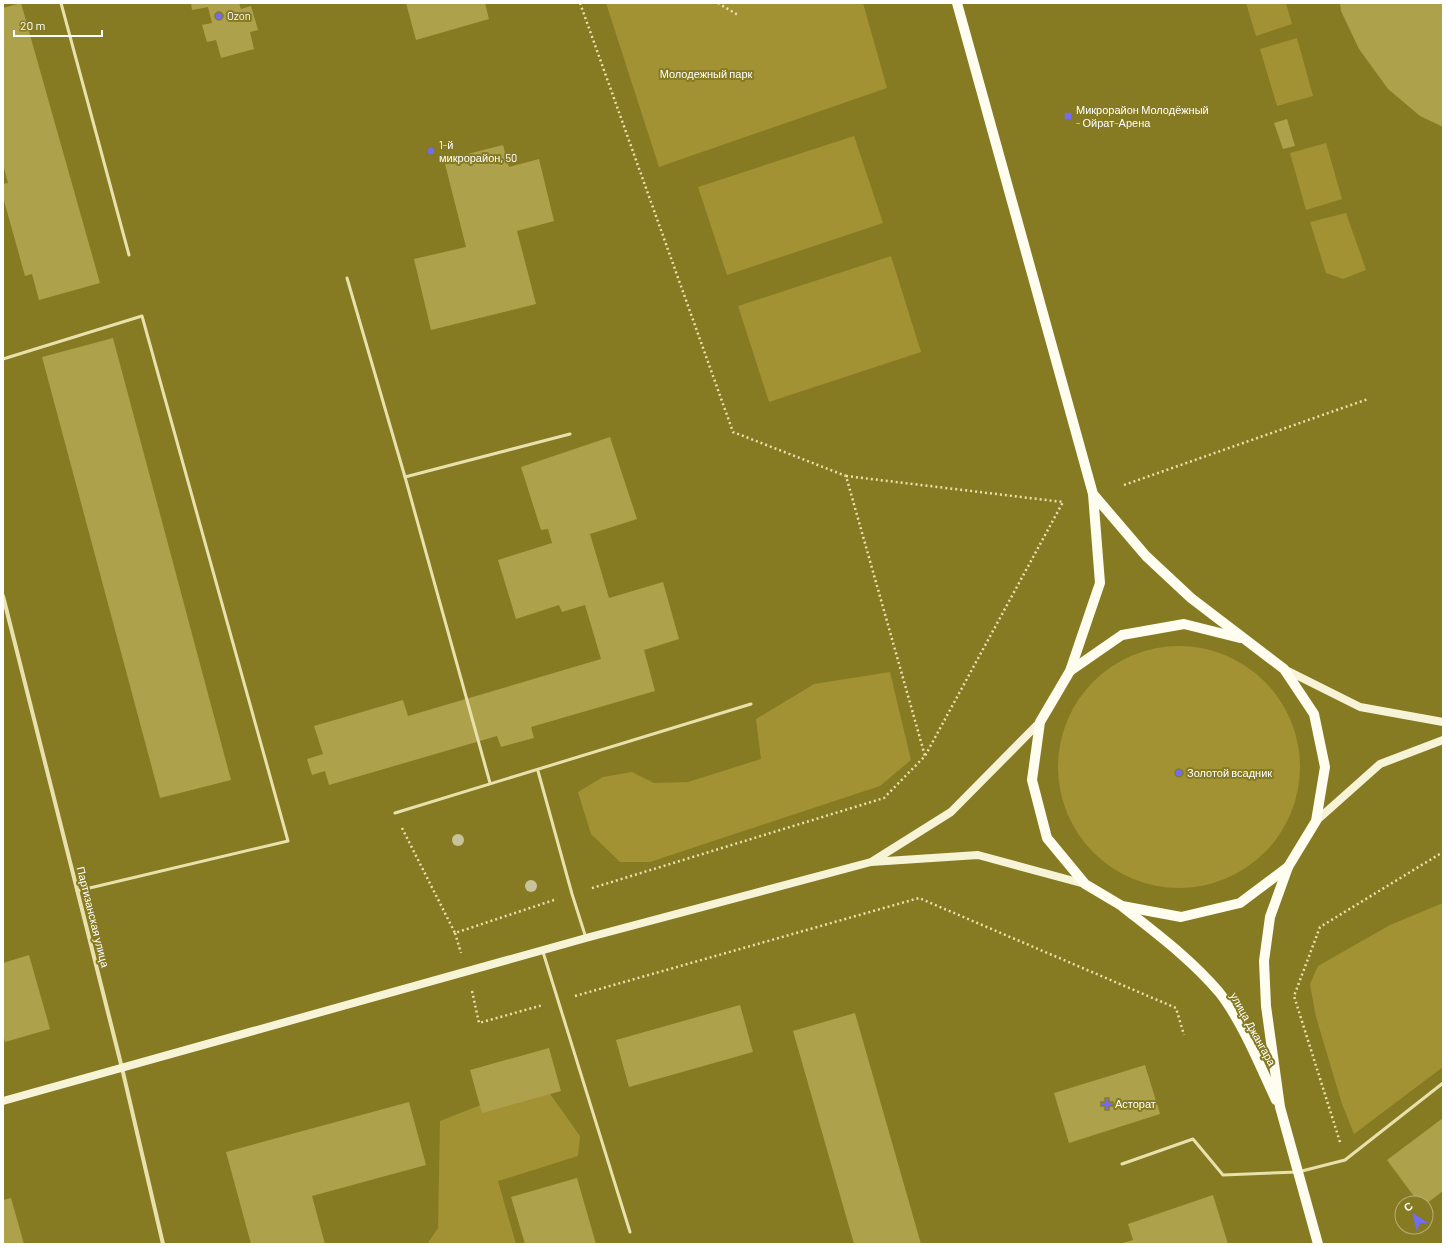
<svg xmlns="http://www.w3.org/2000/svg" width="1446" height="1247" font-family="Barlow,sans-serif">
<rect width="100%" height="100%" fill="#867a22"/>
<g fill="#a29233">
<path d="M606,3H863L887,88L659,167Z"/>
<path d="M1246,3H1286L1292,24L1256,36Z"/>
<path d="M1297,38L1313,96L1277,106L1260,49Z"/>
<path d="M854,136L883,223L727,275L698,187Z"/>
<path d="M1326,143L1342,199L1306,210L1290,153Z"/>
<path d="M1346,213L1366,270L1343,279L1326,273L1310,222Z"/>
<path d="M891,256L921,352L769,402L738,306Z"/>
<circle cx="1179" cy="767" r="121"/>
<path d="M890,672L911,760L880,786L650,862H620L591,834L578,792L603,777L632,772L654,783L688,782L761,759L756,719L814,684Z"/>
<path d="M1443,903V1067L1354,1134L1342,1104L1316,1017L1310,984L1318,966L1390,925Z"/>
<path d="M541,1081L580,1136L578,1156L498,1181L516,1244H427L438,1228L440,1121Z"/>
</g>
<g fill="#aea14b">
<path d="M21,3L100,283L39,300L32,274L25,276L3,197V184L8,183L3,164V8Z"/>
<path d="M191,3H239L241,9L251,6L258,30L250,32L254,49L221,58L216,40L207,42L202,25L212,23L208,7L192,10Z"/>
<path d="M406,3H485L489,19L416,40Z"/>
<path d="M1340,3H1443V127L1420,116L1388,89L1359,49L1341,11Z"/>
<path d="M1287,119L1295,146L1283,149L1274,123Z"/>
<path d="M503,145L509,167L539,159L554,221L517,231L536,304L431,330L414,259L466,247L444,160Z"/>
<path d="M113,338L231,780L160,798L42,357Z"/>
<path d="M610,437L637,519L590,534L609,598L663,582L679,639L644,650L655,691L531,727L534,738L501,747L497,736L329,785L325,771L312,775L307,759L323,754L314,726L403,700L408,716L601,659L585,605L562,612L559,605L516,619L498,560L552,543L548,529L541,530L521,467Z"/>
<path d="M29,955L50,1029L5,1042L3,1035V963Z"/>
<path d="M740,1005L753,1052L629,1087L616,1040Z"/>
<path d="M855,1013L921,1244H854L793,1031Z"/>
<path d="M549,1048L561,1091L482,1113L470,1070Z"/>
<path d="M1145,1065L1160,1114L1069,1143L1054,1093Z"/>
<path d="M409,1102L426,1165L312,1196L325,1244H251L226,1152Z"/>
<path d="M1443,1118V1191L1426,1204L1419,1203L1387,1160Z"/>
<path d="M577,1178L596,1244H525L511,1197Z"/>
<path d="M1213,1195L1228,1244H1120L1133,1240L1128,1224Z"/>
<path d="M11,1198L24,1244H3V1200Z"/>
</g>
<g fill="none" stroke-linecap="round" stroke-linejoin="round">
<g stroke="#e9e1ac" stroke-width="2.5" stroke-dasharray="2 3" stroke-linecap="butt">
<path d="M580,3L733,432L846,476L925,756L884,798L589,889"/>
<path d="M718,3L738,15"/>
<path d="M846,476L1063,502L925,756"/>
<path d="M1124,485L1368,399"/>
<path d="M402,828L455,933L557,899"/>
<path d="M455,933L461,953"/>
<path d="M472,991L479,1023L543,1005"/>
<path d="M575,996L919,898L1176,1008L1184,1035"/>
<path d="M1340,1142L1294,996L1320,927L1443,852"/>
</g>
<g stroke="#e9e1ac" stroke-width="3">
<path d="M61,3L129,255"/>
<path d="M347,278L405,477L490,783"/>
<path d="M3,359L142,316L288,841L77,891"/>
<path d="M405,477L570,434"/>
<path d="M538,771L572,894L586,938"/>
<path d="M395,813L751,704"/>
<path d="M543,952L630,1232"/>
<path d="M1122,1164L1193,1139L1223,1175L1298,1172L1345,1160L1443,1083"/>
</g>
<path stroke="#e9e1ac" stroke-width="4" d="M3,596L122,1068L163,1244"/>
<g stroke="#f7f3d7" stroke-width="8">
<path d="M1284,669L1360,707L1443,722"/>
<path d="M1316,821L1380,764L1443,740"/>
<path d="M873,861L951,812L1040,722"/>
<path d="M3,1101L586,938L871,862L978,855L1085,884"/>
</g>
<g stroke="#fefdef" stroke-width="10">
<path d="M957,3L1093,494L1100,583L1070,671L1040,722L1032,780L1047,838L1085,884L1122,906L1181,917L1240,903L1288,867L1316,821L1325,767L1314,714L1284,669L1191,598L1146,556L1093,494"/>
<path d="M1070,671L1122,635L1184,624L1240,638"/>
<path d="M1288,867L1270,917L1264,961L1266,1006L1280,1107L1318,1244"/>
<path d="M1123,907C1157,934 1191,959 1219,992C1242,1021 1260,1066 1276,1100"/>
</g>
</g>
<g fill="#c9c39c">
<circle cx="458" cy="840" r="6"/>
<circle cx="531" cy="886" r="6"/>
</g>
<g fill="#716ef5" stroke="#867a22" stroke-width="1.5">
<circle cx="219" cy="16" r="4"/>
<rect x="1064" y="112" width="8" height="8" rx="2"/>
<circle cx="431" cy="151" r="4"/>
<circle cx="1179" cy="773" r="4"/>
<path d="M1105 1098h4v4h4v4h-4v4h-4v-4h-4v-4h4z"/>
</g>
<g text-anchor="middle" stroke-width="4" stroke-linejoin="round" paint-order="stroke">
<g font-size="11" fill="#fff" stroke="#867a22" text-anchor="start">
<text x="227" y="20">Ozon</text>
<text x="1076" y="114">Микрорайон Молодёжный<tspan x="1076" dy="13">- Ойрат-Арена</tspan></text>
<text x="439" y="149">1-й<tspan x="439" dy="13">микрорайон, 50</tspan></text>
<text x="1187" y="777">Золотой всадник</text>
<text x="1115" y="1108">Асторат</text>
</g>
<g font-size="11" fill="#fff" stroke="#867a22">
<text x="706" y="78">Молодежный парк</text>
</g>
<g font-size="11" fill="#fff" stroke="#867a22">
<text transform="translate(93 917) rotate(76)" y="4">Партизанская улица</text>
<text transform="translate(1253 1029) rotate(61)" y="4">улица Джангара</text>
</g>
</g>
<rect width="1446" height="1247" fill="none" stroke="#ffffff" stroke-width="8"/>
<g transform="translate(1414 1215) rotate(325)"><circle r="19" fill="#867a22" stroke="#b6af7a"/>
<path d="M0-3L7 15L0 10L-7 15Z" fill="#716ef5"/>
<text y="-6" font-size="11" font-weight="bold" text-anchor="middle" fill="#ffffff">С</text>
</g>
<path d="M14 30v6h88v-6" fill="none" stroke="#ffffff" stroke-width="2"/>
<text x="20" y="30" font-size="12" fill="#ffffff" stroke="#867a22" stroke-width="3" paint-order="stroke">20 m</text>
</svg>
